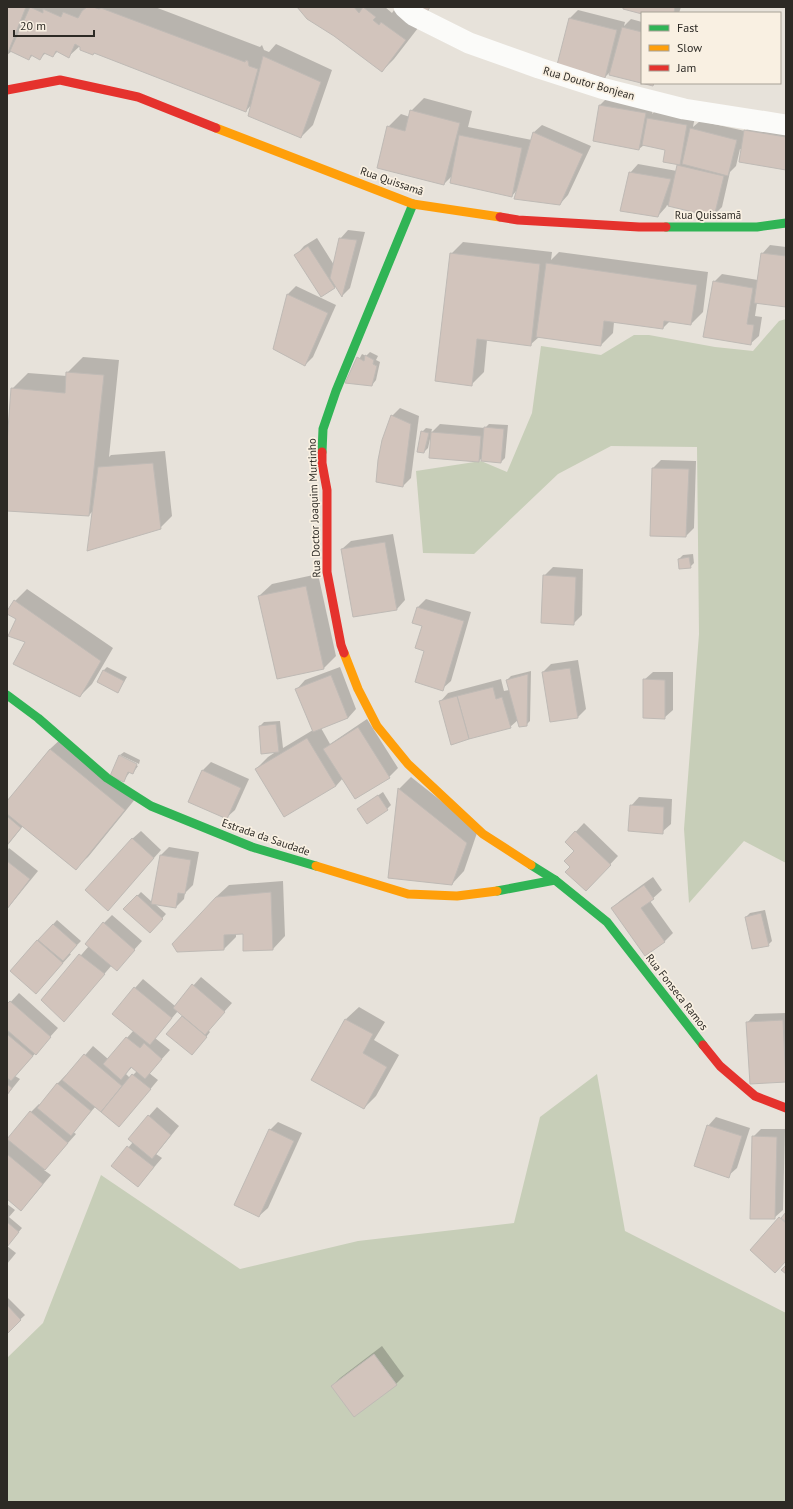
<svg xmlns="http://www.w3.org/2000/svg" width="793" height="1509" font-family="'PT Sans',sans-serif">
<rect width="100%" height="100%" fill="#e7e2da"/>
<g fill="#c7ceb8">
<path d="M786,319V863L744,841L689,903L684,829L699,634L697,447L611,446L558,474L474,554L423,553L416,471L481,461L507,472L532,413L541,346L601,355L634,335H649L715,347L753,351L779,321Z"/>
<path d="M597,1074L625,1231L786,1313V1502H7V1358L43,1323L101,1175L240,1269L358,1241L514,1223L540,1117Z"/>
</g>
<g fill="#0003" fill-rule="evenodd">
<path d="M7,7H155L260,47L262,45L264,50L269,52L276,44L332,70L313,125L301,137L252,104L246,111L95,52L93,54L80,46L69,56L58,51L53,56L46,53L40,58L33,55L29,59L12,51L7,55Z"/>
<path d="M298,7H385L392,13L394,10L418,28L394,59L382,71Z"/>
<path d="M624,7H681L679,13H643Z"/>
<path d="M578,10L625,22L624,26L631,19L642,22V82L612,70L605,77L558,64L570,18Z"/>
<path d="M608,97L654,105L652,114L656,110L695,117L693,127L700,121L745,131L757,119L786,123V169L740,149L736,166L730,172L722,207L714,215L667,205L666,207L658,216L630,173L638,164L677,171L679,164L666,149L644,145L639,149L594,140L600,105Z"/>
<path d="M424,98L472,111L468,127L532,140L533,133L542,125L591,146L568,195L560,204L517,190L512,196L452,176L444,184L388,127L401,114L410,117L411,111Z"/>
<path d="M348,230L365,232L350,288L342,296L336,286L334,288L296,255L304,246L317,238L334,265L340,239Z"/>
<path d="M463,242L552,252L551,260L559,252L708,272L703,312L691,324L670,321L663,328L614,322L613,333L601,345L539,337L530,345L487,340L484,372L471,385L451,254Z"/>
<path d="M770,245L786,247V306L757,303L755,316L762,317L759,336L750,344L714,282L722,274L758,280L762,254Z"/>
<path d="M296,286L336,305L313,357L305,365L274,349L288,294Z"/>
<path d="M370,352L378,356L376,360L380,362L376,380L372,385L347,382L362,354L366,356Z"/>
<path d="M83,357L119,360L109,457L111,455L165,451L172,516L160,528L93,511L89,515L7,510V457L12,389L28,373L67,376V373Z"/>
<path d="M400,408L419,416L411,478L403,486L377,481L392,416Z"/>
<path d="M440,424L485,428L489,424L508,425L505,458L501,462L483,457L479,461L430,439L428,448L424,452L422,432L426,428L432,429L431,433Z"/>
<path d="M661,460L696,461L694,528L686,536L651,535L653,468Z"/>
<path d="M393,534L405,600L397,609L342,549L351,541Z"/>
<path d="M693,554L694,563L690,567L679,559L683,555Z"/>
<path d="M553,567L583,569L582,615L573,624L544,576Z"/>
<path d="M318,574L336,656L324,668L277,678L259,596L272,584Z"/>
<path d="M27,589L113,648L92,684L80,696L27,642L17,618L7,613L8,621L7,622V608V612L15,601Z"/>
<path d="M426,599L471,612L451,681L442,689L425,650L423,625L414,622L418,607Z"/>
<path d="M578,660L586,709L578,717L543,672L551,664Z"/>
<path d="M107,667L127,677L121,687L118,691L103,671Z"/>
<path d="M340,667L356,709L348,718L321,728L330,744L367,719L398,768L389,777L343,778L336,786L256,769L268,757L277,751L260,726L264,722L280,721L283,748L313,730L297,689L305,680Z"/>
<path d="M531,671L530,721L526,725L518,720L510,727L440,702L448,693L501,679L504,691L509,690L507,680L511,676Z"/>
<path d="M653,672H673V710L664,718L644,680Z"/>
<path d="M63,737L136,798L88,857L75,869L23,826L7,846V802L50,749Z"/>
<path d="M124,752L140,760L139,764L120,755Z"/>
<path d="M120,757L138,766L133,773L130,772L123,781Z"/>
<path d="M211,762L249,779L235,810L226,818L189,801L203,770Z"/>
<path d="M411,777L478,830L464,871L452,884L389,877L399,789Z"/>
<path d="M383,792L391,805L387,809H358Z"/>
<path d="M639,797L672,799L671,824L662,832L631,806Z"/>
<path d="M584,823L618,856L586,890L571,867L576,851L566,842Z"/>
<path d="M141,831L161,850L116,901L132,839Z"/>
<path d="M169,847L199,852L193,885L185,893L184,899L176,907L154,903L166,914L150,932L125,909L141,892L152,902L161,855Z"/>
<path d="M9,848L38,871L7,909V851Z"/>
<path d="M653,877L662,890L650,901L673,933L665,941L646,955L612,908L621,900Z"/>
<path d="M283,881L285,936L273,949L244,933H236V937L224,949L216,897L229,885Z"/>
<path d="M765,910L772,941L768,945L746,917L750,913Z"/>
<path d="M112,915L142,941L117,969L112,965L64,1021L42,1000L89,946L104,923Z"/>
<path d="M57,920L81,941L69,953L71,954L44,984L38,941Z"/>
<path d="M201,977L232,1003L208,1030L210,1032L196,1050L168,1034L183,1015L178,1011L155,1038L170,1050L149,1073L158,1080L127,1117L119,1125L96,1106L73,1132L76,1134L44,1170L51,1175L29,1201L7,1198V1139L8,1140L31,1112L39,1104L40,1105L58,1083L66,1075L67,1076L93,1046L108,1059L134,1030L114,1013L135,988L143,979L175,1006ZM132,1067L137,1071L130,1078L126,1074Z"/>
<path d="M19,993L58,1028L15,1076L20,1079L7,1095V1006Z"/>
<path d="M359,1007L385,1022L374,1040L399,1055L376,1096L364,1108L313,1079L346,1019Z"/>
<path d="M786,1013V1081L751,1083L747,1023L755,1014Z"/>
<path d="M157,1107L179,1126L156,1154L162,1158L138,1186L113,1166L133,1142L149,1116Z"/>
<path d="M716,1117L750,1128L737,1168L728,1176L708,1126Z"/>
<path d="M278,1122L302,1133L268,1208L259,1216L270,1130Z"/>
<path d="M761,1129H785L783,1210L774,1218L753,1137Z"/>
<path d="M7,1204L15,1210L9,1217L22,1228L7,1246Z"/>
<path d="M7,1246L16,1253L7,1264Z"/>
<path d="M7,1297L25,1315L7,1332Z"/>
<path d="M382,1346L404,1376L396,1384L332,1386L340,1378Z"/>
</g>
<g fill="#d2c4bc" stroke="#bfbab5">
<path d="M7,7H26L7,55Z"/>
<path d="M30,7L43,13V9L61,17L63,12L78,18L82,11L87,7H93L99,9L101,8L245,62L246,60L248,61L249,66L258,69L246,112L94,53L93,55L80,50V47L75,44L69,58L56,51L53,57L44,53L40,60L31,55L29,60L10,51Z"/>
<path d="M297,7H354L359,13L363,7L376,17L373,20L379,25L381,22L406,40L382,72L334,36L307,19Z"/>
<path d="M419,7H430L427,12Z"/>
<path d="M623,7H675L674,13L642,14L623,9Z"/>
<path d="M569,18L617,30L605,78L557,65Z"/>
<path d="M622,27L642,32V83H654L653,86L609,75Z"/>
<path d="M263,56L321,82L301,138L248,116Z"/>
<path d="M599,105L646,113L639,150L593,141Z"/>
<path d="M410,110L460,123L444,185L377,168L387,126L405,131Z"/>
<path d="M647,118L687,125L680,165L663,162L665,150L642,145Z"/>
<path d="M690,128L737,140L728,176L682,164Z"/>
<path d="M744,130L786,137V170L739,162Z"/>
<path d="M533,132L583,154L560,205L514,199Z"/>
<path d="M459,135L522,148L512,197L450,183Z"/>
<path d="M677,165L724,176L714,217L668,206Z"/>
<path d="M629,172L671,179L658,217L620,211Z"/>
<path d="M339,238L357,240L342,297L330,278Z"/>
<path d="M308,246L335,288L321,297L294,255Z"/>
<path d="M450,253L540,264L531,346L477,339L472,386L435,381Z"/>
<path d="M761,253L786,256V307L754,303Z"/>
<path d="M546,263L697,285L691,325L664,321L663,329L604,321L601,346L536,337Z"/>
<path d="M713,281L753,288L747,324L754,325L751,345L703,337Z"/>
<path d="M287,294L328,313L305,366L273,349Z"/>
<path d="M365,355L374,360L373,364L377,366L372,386L345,383L357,357L364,361Z"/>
<path d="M66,372L104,375L89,516L7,511V443L11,388L65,393Z"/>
<path d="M391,415L411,424L403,487L376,482L378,460L382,440Z"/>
<path d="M484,427L504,429L501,463L481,461Z"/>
<path d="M421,431L429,433L424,453L417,452Z"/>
<path d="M431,432L481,436L479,462L429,458Z"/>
<path d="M153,463L161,529L87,551L98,467Z"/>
<path d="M652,468L689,469L686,537L650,536Z"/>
<path d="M385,542L397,610L353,617L341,549Z"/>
<path d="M689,557L691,568L679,569L678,559Z"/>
<path d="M543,575L576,577L574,625L541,623Z"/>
<path d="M306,586L324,669L277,679L258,596Z"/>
<path d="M14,600L101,661L80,697L13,664L25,642L8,636L16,619L7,614V611Z"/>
<path d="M417,607L464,621L443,691L415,682L424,651L415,648L422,626L412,623Z"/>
<path d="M570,668L578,718L550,722L542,672Z"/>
<path d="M103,670L124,681L118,693L97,682Z"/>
<path d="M528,674L527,726L519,727L506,680Z"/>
<path d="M331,675L348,718L313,732L295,689Z"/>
<path d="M643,679L665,680V719L643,718Z"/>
<path d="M493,687L496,699L502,697L511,728L469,739L457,696Z"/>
<path d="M457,696L469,739L451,745L439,701Z"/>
<path d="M276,724L279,752L261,754L259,726Z"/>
<path d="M358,727L390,778L355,799L323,749Z"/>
<path d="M307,738L336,786L284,817L255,769Z"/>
<path d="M50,749L125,810L76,870L7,814V801Z"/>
<path d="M119,755L137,764L133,774L128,772L124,782L110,776Z"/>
<path d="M202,770L241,788L227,819L188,802Z"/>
<path d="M398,788L467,843L452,885L388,878Z"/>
<path d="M378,795L388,810L367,824L357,809Z"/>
<path d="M630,805L664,807L663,834L628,831Z"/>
<path d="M7,816L21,828L7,845Z"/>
<path d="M575,831L611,865L586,891L565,872L570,867L564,861L574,851L565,842Z"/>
<path d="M132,838L154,858L108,911L85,890Z"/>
<path d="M160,855L191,860L185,894L178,893L176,908L151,904Z"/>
<path d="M7,861L30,879L7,909Z"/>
<path d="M644,885L654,899L641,908L665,942L645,956L611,908Z"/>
<path d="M271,892L273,950L243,951V934L224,935V950L177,952L172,944L216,897Z"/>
<path d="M137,895L163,919L150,933L123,909Z"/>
<path d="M761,913L769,946L752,949L745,917Z"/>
<path d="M103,922L135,950L117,971L85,944Z"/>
<path d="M53,924L77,945L63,961L38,940Z"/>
<path d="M37,940L63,963L36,994L10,971Z"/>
<path d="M79,954L105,974L64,1022L41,1000Z"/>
<path d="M192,984L225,1012L205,1035L173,1008Z"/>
<path d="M134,987L172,1018L150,1045L112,1014Z"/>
<path d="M10,1001L51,1037L36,1055L7,1030V1004Z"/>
<path d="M182,1016L207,1037L192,1055L166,1034Z"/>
<path d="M345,1019L373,1034L363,1053L387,1067L364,1109L311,1080Z"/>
<path d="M783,1020L786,1082L750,1084L746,1022Z"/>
<path d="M7,1034L33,1056L11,1081L7,1078Z"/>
<path d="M126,1037L140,1048L144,1043L162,1059L145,1079L131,1067L121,1080L103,1064Z"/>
<path d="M84,1054L122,1086L101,1112L62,1080Z"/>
<path d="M132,1074L151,1089L119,1127L101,1112Z"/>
<path d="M57,1083L91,1111L71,1136L37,1108Z"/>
<path d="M7,1084L12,1088L7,1095Z"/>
<path d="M30,1111L68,1143L45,1170L7,1139Z"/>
<path d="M148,1115L171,1135L152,1159L128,1139Z"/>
<path d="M707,1125L742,1136L729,1178L694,1166Z"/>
<path d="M269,1129L294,1141L259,1217L234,1205Z"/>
<path d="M752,1136L777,1137L775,1219H750Z"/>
<path d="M127,1146L154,1167L138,1187L111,1166Z"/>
<path d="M7,1154L43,1184L21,1211L7,1199Z"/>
<path d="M786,1212V1222L781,1218Z"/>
<path d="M779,1217L786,1223V1261L775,1273L750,1250Z"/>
<path d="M7,1222L19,1232L7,1247Z"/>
<path d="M786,1265V1274L781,1270Z"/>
<path d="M7,1305L21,1320L7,1334Z"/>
<path d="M374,1354L397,1385L354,1417L331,1386Z"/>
</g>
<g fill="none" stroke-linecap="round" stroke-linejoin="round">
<path stroke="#fbfbf9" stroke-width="21" d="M404,7L413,15L469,43L539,68L601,88L684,109L786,125"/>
<g stroke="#30b455" stroke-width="9">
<path d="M666,227H757L786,223"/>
<path d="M322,452L323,429L336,391L413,204"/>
<path d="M7,695L38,718L107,778L151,806L252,847L316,866"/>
<path d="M531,865L555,880L607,922L703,1045"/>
<path d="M497,891L555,880"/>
</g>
<g stroke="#ff9f0a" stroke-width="9">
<path d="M216,128L413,204L500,217"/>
<path d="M344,653L358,689L377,726L408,764L483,834L531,865"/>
<path d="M316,866L408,894L457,896L497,891"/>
</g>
<g stroke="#e5322d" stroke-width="9">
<path d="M7,90L60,80L138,97L216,128"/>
<path d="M500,217L518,220L639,227H666"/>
<path d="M322,452V463L327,490V572L341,645L344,653"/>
<path d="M703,1045L720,1066L755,1096L786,1108"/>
</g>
</g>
<g text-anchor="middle" stroke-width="3.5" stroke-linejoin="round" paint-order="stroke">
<g font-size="11" fill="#2d2a25" stroke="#f9f0e2">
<text transform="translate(589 83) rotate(16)" y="4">Rua Doutor Bonjean</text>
<text transform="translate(392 181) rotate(19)" y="4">Rua Quissamã</text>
<text x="708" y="219">Rua Quissamã</text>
<text transform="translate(314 508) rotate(-92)" y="4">Rua Doctor Joaquim Murtinho</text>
<text transform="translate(266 837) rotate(19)" y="4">Estrada da Saudade</text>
<text transform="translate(677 992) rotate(52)" y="4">Rua Fonseca Ramos</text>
</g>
</g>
<rect width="793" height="1509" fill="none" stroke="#2d2a25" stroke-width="16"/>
<rect x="641" y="12" width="140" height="72" fill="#f9f0e2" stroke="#a7a196"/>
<rect x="649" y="25" width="20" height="6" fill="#30b455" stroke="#a7a196"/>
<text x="677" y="32" font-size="12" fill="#2d2a25">Fast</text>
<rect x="649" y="45" width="20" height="6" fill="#ff9f0a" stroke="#a7a196"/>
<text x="677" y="52" font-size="12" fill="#2d2a25">Slow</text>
<rect x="649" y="65" width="20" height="6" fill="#e5322d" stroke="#a7a196"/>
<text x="677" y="72" font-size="12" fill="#2d2a25">Jam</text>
<path d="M14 30v6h80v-6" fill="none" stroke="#2d2a25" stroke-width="2"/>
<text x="20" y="30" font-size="12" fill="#2d2a25" stroke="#f9f0e2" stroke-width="3" paint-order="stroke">20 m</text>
</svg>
